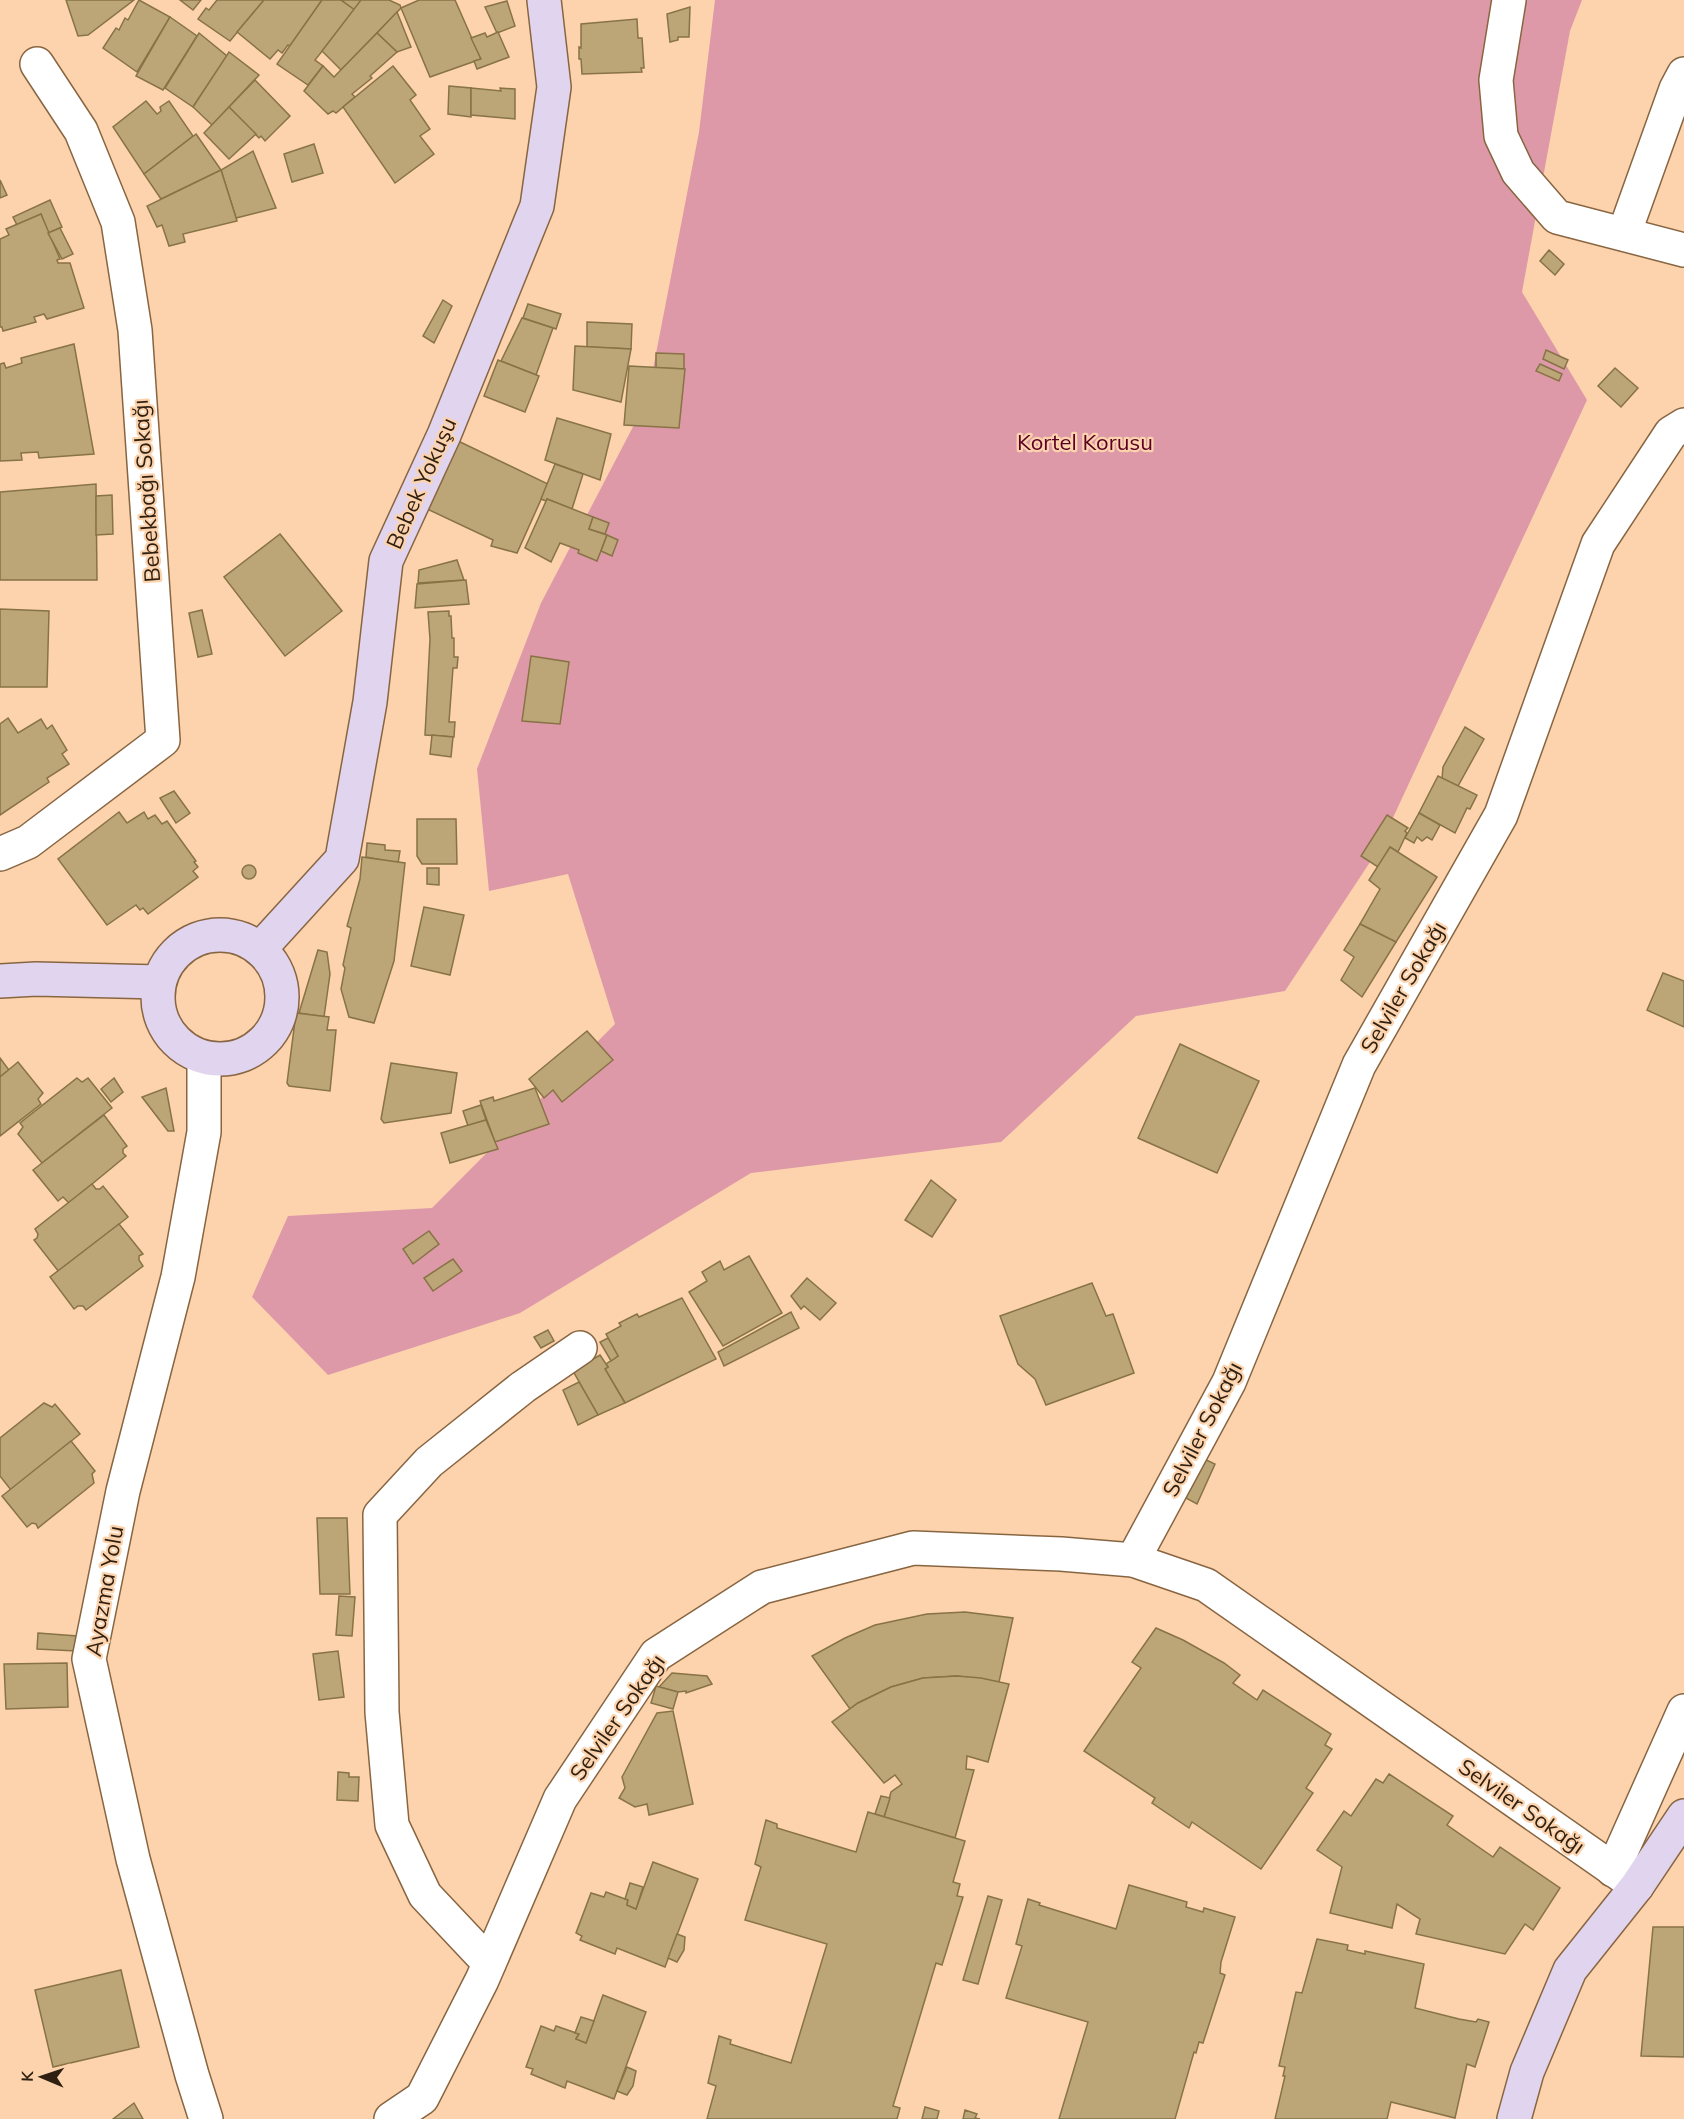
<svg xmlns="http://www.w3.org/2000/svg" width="1684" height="2119" font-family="Mulish,sans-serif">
<rect width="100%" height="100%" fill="#fcd3ad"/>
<path fill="#de99a8" d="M715,0H1582L1570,31L1522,292L1587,400L1378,850L1285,991L1136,1016L1001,1142L751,1173L520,1313L328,1375L252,1297L288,1216L432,1208L615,1024L568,874L489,891L477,769L541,603L647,400L699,132Z"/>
<g fill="#bca678" stroke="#887346" stroke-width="1.5">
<path d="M66,0H134L88,35L78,36Z"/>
<path d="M139,0L170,17L137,72L103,48L116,28L119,30L125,18L128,20Z"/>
<path d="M180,0H201L193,10Z"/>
<path d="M217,0H264L230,41L198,19L206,8L209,10Z"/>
<path d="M264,0H322L290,46L288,45L282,53L278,50L270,59L237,32Z"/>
<path d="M322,0H341L355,10L315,60L323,66L308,85L277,64Z"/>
<path d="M341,0H361L355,10Z"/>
<path d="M361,0H389L400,5L401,8L341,70L322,51Z"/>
<path d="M419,0H455L481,59L430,77L401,8Z"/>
<path d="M507,1L515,26L497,33L485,7Z"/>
<path d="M690,7L689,37H678V40L670,42L667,14Z"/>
<path d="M397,12L411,47L397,52L377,33Z"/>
<path d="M170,17L197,36L163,90L136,76Z"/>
<path d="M637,19L638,38H642L644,68H641L642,72L582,74L581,59H579V47L581,48V24Z"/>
<path d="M498,32L509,57L477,69L474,61L481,59L471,38L485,33L487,37Z"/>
<path d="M199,33L227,56L193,107L165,88Z"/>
<path d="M377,33L397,52L370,76L372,78L352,94L355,97L336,113L333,111L328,114L304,91L323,66L334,77Z"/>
<path d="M229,52L259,75L212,125L193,107Z"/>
<path d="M393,66L416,95L410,100L430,129L420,136L434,154L395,183L343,107Z"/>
<path d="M255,80L290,116L265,141L261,136L259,138L229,107Z"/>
<path d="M449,86L471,88V117L448,114Z"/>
<path d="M471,88L501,91L500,88L515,89V119L471,115Z"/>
<path d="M146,101L157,114L161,111L160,107L169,101L193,136L144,174L113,127Z"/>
<path d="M229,107L256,134L229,159L204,133Z"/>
<path d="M196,134L221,170L161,199L144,174Z"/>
<path d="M314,144L323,173L292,182L284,154Z"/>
<path d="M253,151L276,208L236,218L221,170Z"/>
<path d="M221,170L237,221L183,234L185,242L169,246L162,225L157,227L147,206Z"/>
<path d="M0,180L7,195L0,198Z"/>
<path d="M50,200L62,227L48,233L41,214L17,225L13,217Z"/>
<path d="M41,214L60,259L57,260L58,263H70L84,308L47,319L44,314L34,317L36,322L3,331L2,327H0V239L9,235L6,229Z"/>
<path d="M60,228L73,254L62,259L48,233Z"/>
<path d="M1549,250L1564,264L1555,275L1540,261Z"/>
<path d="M443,300L452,306L434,343L423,336Z"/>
<path d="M528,304L561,314L556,329L523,318Z"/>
<path d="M522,318L553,328L536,375L501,361Z"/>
<path d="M587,322L632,324L631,349L587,347Z"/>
<path d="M74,344L94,454L39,458L38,452L21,453L22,460L0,461V364L4,363L6,368L22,363L21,358Z"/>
<path d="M575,346L631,349L621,402L573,390Z"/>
<path d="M1546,350L1568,360L1564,369L1543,359Z"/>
<path d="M656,353L684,354V369L656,368Z"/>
<path d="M498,360L539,376L525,412L484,396Z"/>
<path d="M1540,364L1562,374L1559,381L1536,371Z"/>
<path d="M629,366L685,369L679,428L624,425Z"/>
<path d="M1615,368L1638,388L1621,407L1598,386Z"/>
<path d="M557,418L611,434L600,480L545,460Z"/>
<path d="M456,440L548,484L517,553L491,546L493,540L427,509L443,478L438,476Z"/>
<path d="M555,464L583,474L572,509L547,499L546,501L541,499Z"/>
<path d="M96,484L97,580H0V492Z"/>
<path d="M112,495L113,534L96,535V496Z"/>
<path d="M547,499L593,517L589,529L607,535L597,561L578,553L579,550L560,543L551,562L525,548Z"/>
<path d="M593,517L609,523L605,534L589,529Z"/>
<path d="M280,534L342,611L285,656L224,577Z"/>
<path d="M607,535L618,540L612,556L601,551Z"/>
<path d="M457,560L464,580L418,583L419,570Z"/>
<path d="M466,580L469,604L415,608L417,584Z"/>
<path d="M0,609L49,611L47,687H0Z"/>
<path d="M202,610L212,654L198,657L189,613Z"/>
<path d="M449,611V616H451L452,638H454V657H458L457,668H453L449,722H455L454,737L425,735L430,639L428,612Z"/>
<path d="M531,656L569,662L560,724L522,721Z"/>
<path d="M8,718L18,733L41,719L47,729L52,725L67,750L62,754L69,764L47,778L49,782L0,815V724Z"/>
<path d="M1465,727L1484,739L1458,786L1442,779L1443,767Z"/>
<path d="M432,735L453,737L451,757L430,754Z"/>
<path d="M1438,776L1477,795L1470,809L1467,808L1455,833L1419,813Z"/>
<path d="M174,791L190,813L176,823L160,798Z"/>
<path d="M119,812L127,823L144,812L148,819L155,815L162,824L167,821L196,861L194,862L198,867L193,871L198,877L148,914L143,908L140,910L136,905L107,925L58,859Z"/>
<path d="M1419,813L1440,825L1432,840L1427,837L1422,841L1417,837L1414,843L1405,838Z"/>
<path d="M1387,815L1408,828L1405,831L1407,833L1398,852L1390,847L1378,867L1361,856Z"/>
<path d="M417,819H456L457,864H422L417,856Z"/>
<path d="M367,843L385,845V850L400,851L398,863L366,857Z"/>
<path d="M1390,847L1437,877L1396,942L1360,924L1380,889L1369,880Z"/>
<path d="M362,857L405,863L394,961L374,1023L349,1017L341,989L345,968L343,965L351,928L347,926L360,879Z"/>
<circle cx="249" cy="872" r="7"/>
<path d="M427,868H439V885L427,884Z"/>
<path d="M424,907L464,915L450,975L411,966Z"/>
<path d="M1360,924L1396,942L1362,997L1341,980L1354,957L1344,950Z"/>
<path d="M318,950L327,952L330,974L324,1017L299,1013Z"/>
<path d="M1663,973L1684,981V1027L1647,1010Z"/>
<path d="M275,996L292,1004L294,1011L290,1020L267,1011Z"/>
<path d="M296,1013L329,1017L327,1030H336L330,1091L289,1086L287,1083Z"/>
<path d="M587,1031L613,1060L562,1102L553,1090L544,1098L529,1079Z"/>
<path d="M1180,1044L1259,1081L1217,1173L1138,1138Z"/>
<path d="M0,1058L9,1070L0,1077Z"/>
<path d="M18,1062L43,1093L38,1099L41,1104L0,1136V1077Z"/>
<path d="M391,1063L457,1073L451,1113L384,1123L381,1119Z"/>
<path d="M77,1078L82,1082L88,1078L112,1108L42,1163L18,1134L23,1127L20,1123Z"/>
<path d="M114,1078L123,1092L111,1102L101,1089Z"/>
<path d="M166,1088L174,1131H168L142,1097Z"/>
<path d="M535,1088L549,1124L495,1142L480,1101L493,1097L494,1101Z"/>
<path d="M481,1105L486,1120L468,1126L463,1111Z"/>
<path d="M104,1115L127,1146L123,1149V1153L126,1156L69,1203L63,1197L58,1201L33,1170Z"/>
<path d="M486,1120L498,1149L450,1163L441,1133Z"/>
<path d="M931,1180L956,1200L932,1237L905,1220Z"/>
<path d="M92,1184L96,1189H100L103,1186L128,1217L59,1272L34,1240L37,1238L38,1234L35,1229Z"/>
<path d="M119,1224L143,1254L139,1256V1260L143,1266L86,1310L83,1306H78L74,1309L50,1277Z"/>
<path d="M429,1231L439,1244L413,1264L403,1249Z"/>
<path d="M749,1256L782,1313L723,1346L689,1292L707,1281L702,1272L720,1261L724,1270Z"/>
<path d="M453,1259L462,1271L433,1291L424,1278Z"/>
<path d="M807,1278L836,1303L820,1320L804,1306L801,1309L791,1296Z"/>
<path d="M1092,1283L1106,1316L1113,1314L1134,1373L1046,1405L1035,1379L1018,1364L1000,1316Z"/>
<path d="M682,1298L716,1359L625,1403L605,1369L608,1367L606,1364L618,1356L606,1334L621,1326L619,1323L637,1314L639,1317Z"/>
<path d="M791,1312L799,1328L724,1366L718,1352Z"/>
<path d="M548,1330L554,1341L541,1348L534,1337Z"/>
<path d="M608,1338L618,1356L611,1361L600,1342Z"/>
<path d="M600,1355L608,1367L605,1369L625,1403L598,1415L573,1371Z"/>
<path d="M579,1382L598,1415L578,1425L563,1390Z"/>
<path d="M44,1403L52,1407L55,1404L80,1434L11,1490L0,1476V1438Z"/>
<path d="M71,1441L95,1471L92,1474L94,1483L38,1528L36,1524L32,1523L27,1527L2,1496Z"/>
<path d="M1200,1457L1215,1464L1197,1504L1184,1497Z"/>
<path d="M317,1518H347L350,1594H320Z"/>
<path d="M339,1596L355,1597L352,1636L336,1635Z"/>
<path d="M965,1612L1013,1618L999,1682L957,1676L923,1678L891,1687L858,1703L850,1709L812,1656L845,1638L875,1625L927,1614Z"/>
<path d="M1156,1628L1183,1640L1224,1663L1240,1675L1233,1683L1257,1700L1263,1690L1331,1734L1325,1745L1332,1749L1306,1788L1313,1793L1261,1869L1192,1822L1189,1828L1152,1803L1155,1798L1084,1751L1141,1668L1132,1662Z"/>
<path d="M38,1633L77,1636L76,1651L37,1649Z"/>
<path d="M338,1651L344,1697L319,1700L313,1654Z"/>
<path d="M67,1663L68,1707L6,1709L4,1664Z"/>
<path d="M672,1673L707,1676L712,1684L686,1693V1691L678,1692L659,1687Z"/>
<path d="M957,1676L981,1678L1009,1684L988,1762L967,1756L966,1769L974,1770L955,1838L884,1817L891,1792L902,1784L895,1775L884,1783L832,1722L858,1703L891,1687L923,1678Z"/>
<path d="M656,1686L678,1692L673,1709L651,1703Z"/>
<path d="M673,1711L693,1804L649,1815L647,1804L635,1807L619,1798L625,1788L622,1777L657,1713Z"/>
<path d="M338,1772L349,1773V1777H359L358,1801L337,1800Z"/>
<path d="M1389,1774L1453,1816L1447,1825L1493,1857L1500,1847L1560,1888L1533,1930L1525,1924L1505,1954L1416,1934L1420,1919L1397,1904L1392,1928L1330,1913L1342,1867L1317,1850L1344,1811L1351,1816L1376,1779L1383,1783Z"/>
<path d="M881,1796L890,1798L884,1817L875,1814Z"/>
<path d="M868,1812L965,1841L953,1882L960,1884L957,1896L963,1897L942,1965L936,1963L893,2106L900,2108L897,2119H707L716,2086L708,2083L719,2036L731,2040L730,2044L791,2063L827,1944L745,1920L761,1867L755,1864L766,1820L777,1824V1828L856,1852Z"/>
<path d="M653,1862L698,1879L665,1967L617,1948L615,1954L580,1940L582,1936L576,1933L591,1893L604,1897L606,1892L628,1900L627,1905L636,1909Z"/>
<path d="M630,1883L643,1887L636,1909L627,1905L628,1900L625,1899Z"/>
<path d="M1129,1885L1187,1902L1186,1907L1203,1912L1204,1908L1235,1917L1221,1962L1220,1973L1225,1975L1203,2043L1199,2042L1196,2053L1194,2052L1175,2119H1059L1088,2022L1006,1998L1022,1946L1016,1944L1028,1899L1040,1903L1039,1905L1116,1929Z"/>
<path d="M988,1896L1002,1900L978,1984L963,1980Z"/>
<path d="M1653,1927H1684V2057L1641,2056Z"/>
<path d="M677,1934L685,1937L684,1950L677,1962L668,1958Z"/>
<path d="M1317,1939L1348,1945L1347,1950L1365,1954V1951L1424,1964L1415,2008L1459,2019L1476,2022L1478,2019L1489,2022L1475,2067L1467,2064L1455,2118L1391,2102L1387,2119H1275L1285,2076H1283L1285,2067L1279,2066L1296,1992L1302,1993Z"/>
<path d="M121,1970L139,2047L53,2067L35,1990Z"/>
<path d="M603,1995L646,2012L614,2099L567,2081L565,2088L531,2074L533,2069L526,2067L541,2026L554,2031L556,2026L579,2034L576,2039L586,2043Z"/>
<path d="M581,2017L594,2021L586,2043L576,2039L579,2034L575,2033Z"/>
<path d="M627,2067L636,2071L633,2086L627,2095L617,2091Z"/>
<path d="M134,2103L143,2119H113Z"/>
<path d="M925,2107L939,2111L937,2119H922Z"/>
<path d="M965,2110L977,2114L975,2118L980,2119H963Z"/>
</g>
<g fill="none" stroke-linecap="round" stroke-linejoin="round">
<defs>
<g id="street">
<path d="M1509,0L1496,80L1501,136L1518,172L1557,217L1684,250"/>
<path d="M1624,234L1676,89L1684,74"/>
<path d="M0,854L28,842L163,740L135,330L118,222L81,131L37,64"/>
<path d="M204,1059V1132L178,1277L123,1491L89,1659L133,1859L192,2075L206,2119"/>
<path d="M1133,1560L1229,1382L1359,1065L1501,815L1598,544L1671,433L1684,425"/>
<path d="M1613,1870L1684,1711"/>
<path d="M489,1963L425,1895L392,1825L382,1712L380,1515L429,1462L523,1387L580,1348"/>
<path d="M391,2119L422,2098L482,1980L560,1799L656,1655L762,1587L913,1548L1061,1554L1133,1560L1206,1585L1637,1886"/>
</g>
<g id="secondary">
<circle cx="220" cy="997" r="62"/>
<path d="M260,949L342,859L370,702L386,561L444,435L537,206L554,87L544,0"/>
<path d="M0,981L36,979L159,982"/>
<path d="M1514,2119L1527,2072L1570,1970L1637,1886L1684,1816"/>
</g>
</defs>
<use href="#street" stroke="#886541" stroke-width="36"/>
<use href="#secondary" stroke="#886541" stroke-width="36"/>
<use href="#street" stroke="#fff" stroke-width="33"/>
<use href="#secondary" stroke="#e1d4ee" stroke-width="33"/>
</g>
<g text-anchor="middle" stroke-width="4.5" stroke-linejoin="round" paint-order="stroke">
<g font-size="22" fill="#5b0025" stroke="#fcd3ad">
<text x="1085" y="450">Kortel Korusu</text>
</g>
<g font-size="22" fill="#2e1f10" stroke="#fcd3ad">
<text transform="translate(421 483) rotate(-66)" y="8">Bebek Yokuşu</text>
<text transform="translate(146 491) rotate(-94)" y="8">Bebekbağı Sokağı</text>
<text transform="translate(1403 987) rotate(-60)" y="8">Selviler Sokağı</text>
<text transform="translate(1202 1429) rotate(-63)" y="8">Selviler Sokağı</text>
<text transform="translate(104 1591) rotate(-80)" y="8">Ayazma Yolu</text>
<text transform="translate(617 1717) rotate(-55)" y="8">Selviler Sokağı</text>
<text transform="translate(1522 1806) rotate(35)" y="8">Selviler Sokağı</text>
</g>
</g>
<g transform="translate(42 2077) rotate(272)" stroke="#fcd3ad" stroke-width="4.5" paint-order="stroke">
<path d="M0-4.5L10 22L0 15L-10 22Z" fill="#2e1f10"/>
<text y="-9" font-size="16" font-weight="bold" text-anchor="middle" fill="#2e1f10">K</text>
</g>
</svg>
